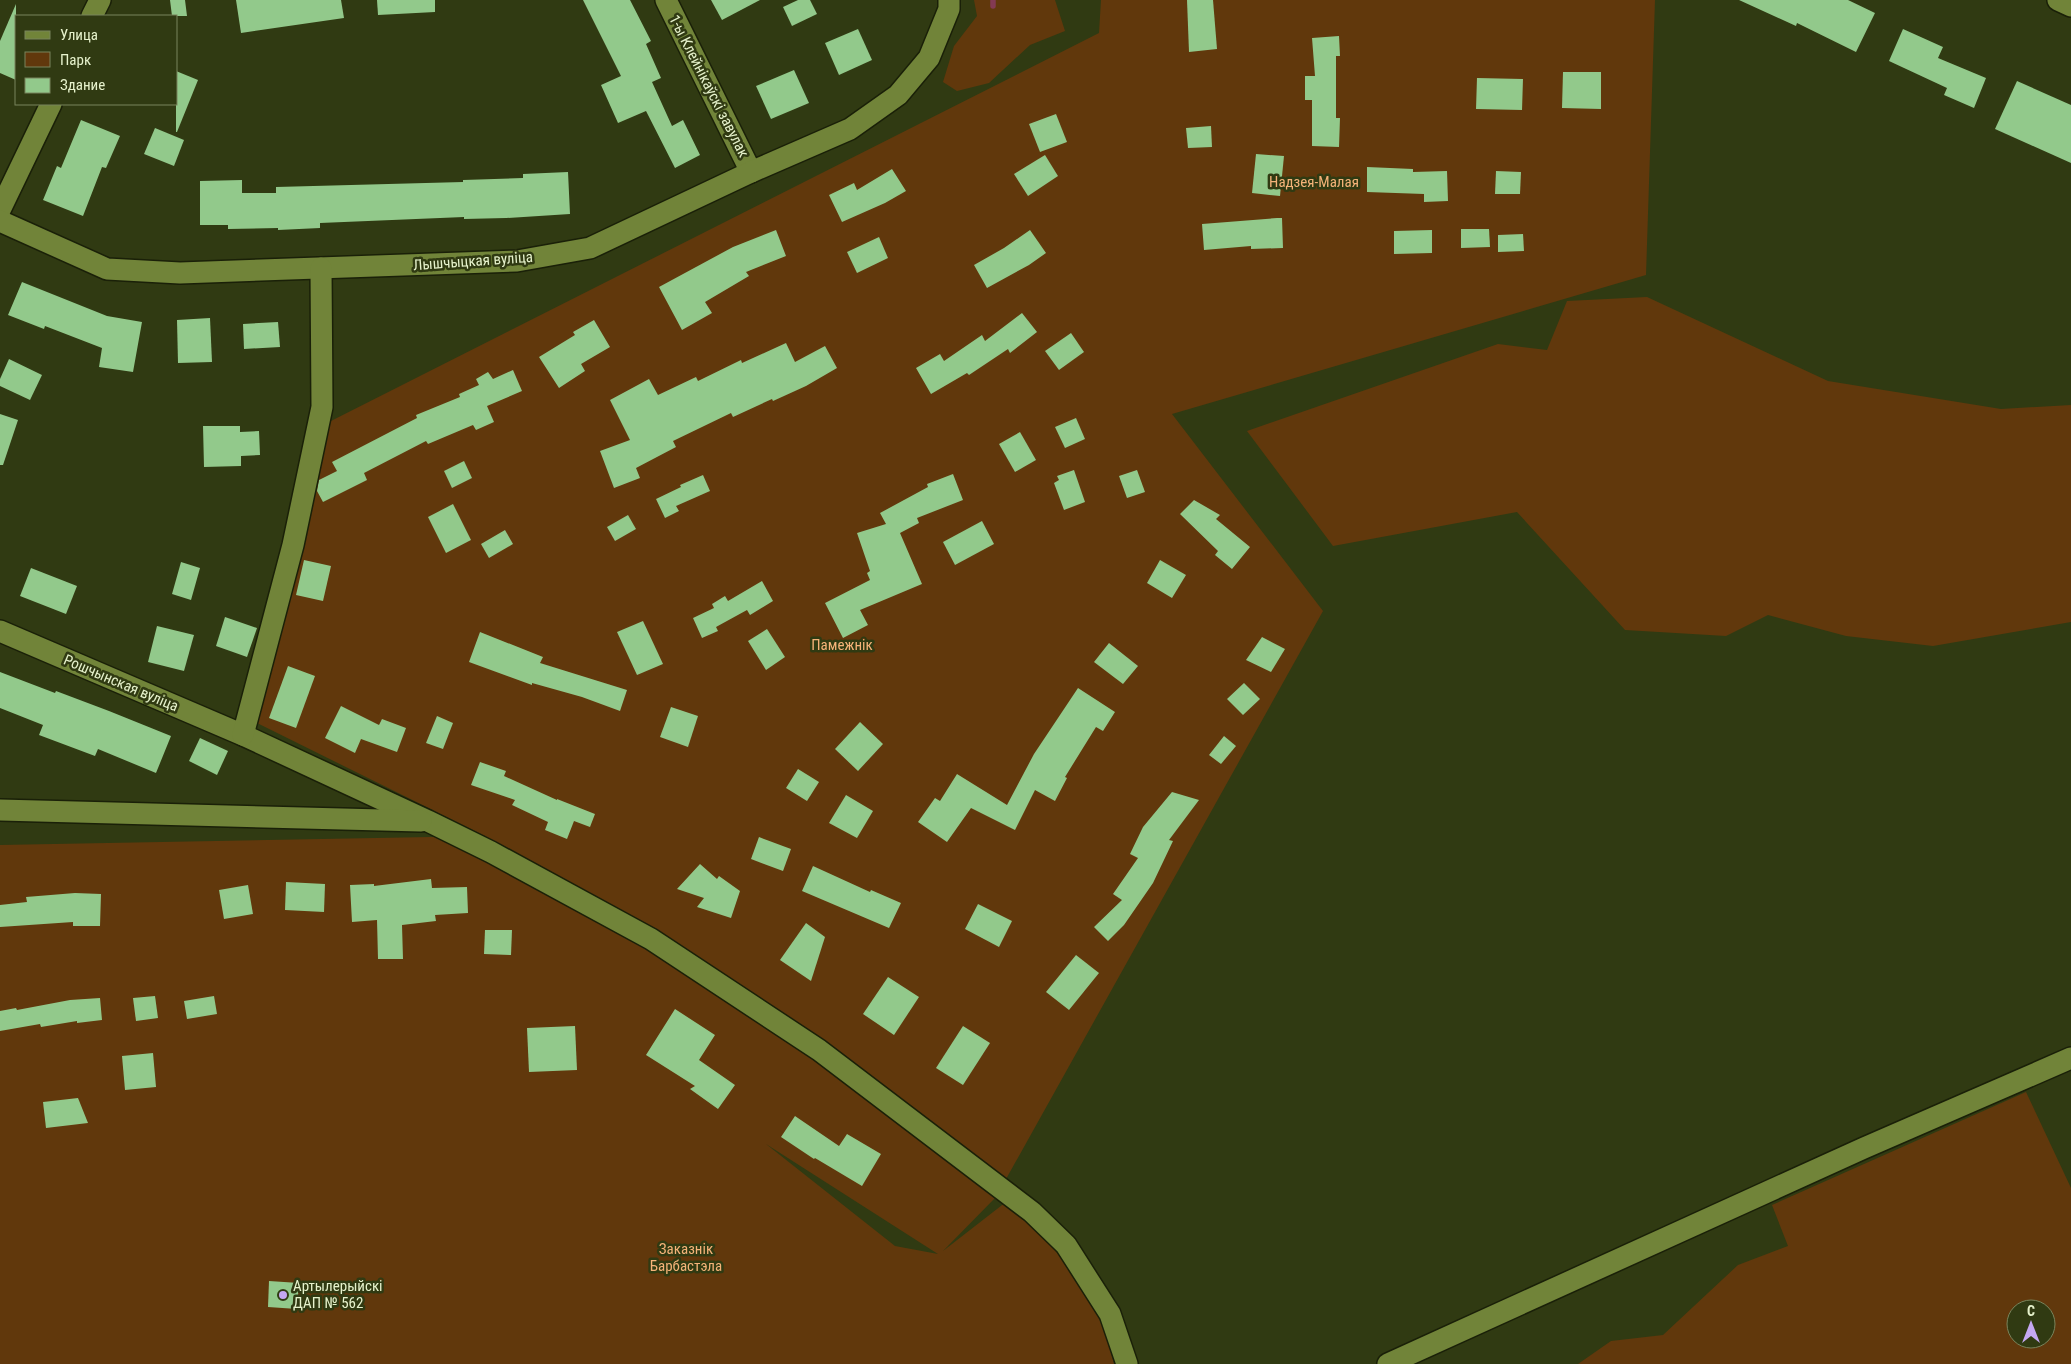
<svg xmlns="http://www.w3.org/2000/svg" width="2071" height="1364" font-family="'Roboto Condensed',sans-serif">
<rect width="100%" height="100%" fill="#303a12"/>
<g fill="#61380c" fill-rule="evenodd">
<path d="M974,0H1055L1065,31L1030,45L989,83L957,91L943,82L954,46L977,16Z"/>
<path d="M1101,0H1655L1646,275L1172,414L1323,611L996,1197L943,1251L1006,1202C1060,1251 1097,1291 1114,1364H0V845L485,836L251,720L327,423L1099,33ZM766,1144L938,1254L895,1246Z"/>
<path d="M1647,297L1828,381L2001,409L2071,405V622L1933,646L1846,636L1768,615L1726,636L1625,630L1517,512L1333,546L1247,431L1498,344L1547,350L1567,301Z"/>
<path d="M2026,1092L2071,1188V1364H1578L1611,1341L1663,1335L1738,1265L1788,1246L1772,1205ZM2016,1309H2046V1339H2016Z"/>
</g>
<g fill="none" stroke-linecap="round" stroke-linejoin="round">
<path stroke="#833a52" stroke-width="5.5" d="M993,6V0"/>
</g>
<g fill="#92c98b">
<path d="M170,0H185L187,16H172Z"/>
<path d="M236,0H341L344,18L241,33Z"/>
<path d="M377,0H435V12L378,15Z"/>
<path d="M583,0H630L651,41L646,44L661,78L652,82L672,126L683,120L700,155L675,168L646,111L618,123L601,85L621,76Z"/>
<path d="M711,0H760L722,20Z"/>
<path d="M798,0H810L817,14L792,26L783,7Z"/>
<path d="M1187,0H1213L1217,49L1189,52Z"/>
<path d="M1739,0H1848L1875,13L1856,52L1797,23L1796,26Z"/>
<path d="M16,4V80L0,73V41Z"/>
<path d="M858,29L872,60L839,75L825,43Z"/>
<path d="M1903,29L1943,47L1938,58L1986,78L1974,108L1944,95L1947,88L1889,61Z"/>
<path d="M1339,36L1340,56H1336V118H1340L1339,147L1312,146V100H1305V76H1315L1312,38Z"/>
<path d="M794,70L809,103L771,119L756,86Z"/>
<path d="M176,71L198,80L177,132H176Z"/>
<path d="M1563,72H1601V109L1562,108Z"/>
<path d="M1477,78L1523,79L1522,110L1476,109Z"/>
<path d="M2017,81L2071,105V163L1995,129Z"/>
<path d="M1056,114L1067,142L1040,152L1029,124Z"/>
<path d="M81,120L120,136L106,168L102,167L83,216L43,200L57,166L61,168Z"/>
<path d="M1211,126L1212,147L1188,148L1186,128Z"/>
<path d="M155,128L184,140L174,166L144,154Z"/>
<path d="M1256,154L1284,156L1280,196L1252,193Z"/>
<path d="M1045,155L1058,176L1028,196L1014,174Z"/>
<path d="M1367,167L1413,169V172L1447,171L1448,201L1424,202V194L1367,192Z"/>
<path d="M892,169L906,191L885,203L842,222L829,195L854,183L857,190Z"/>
<path d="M1496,171L1521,172L1520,194H1495Z"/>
<path d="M568,172L570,214L506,218L464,219V217L320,223V228L278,230V228L228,229V225H200V181L242,180V193H276V187L463,182V180L523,178V174Z"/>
<path d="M1277,218H1282L1283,248L1251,249V246L1204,250L1202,224Z"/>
<path d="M1461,229H1489L1490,247L1461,248Z"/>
<path d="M776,230L786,256L746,272L749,276L705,302L712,313L682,330L659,287L733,247Z"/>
<path d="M1030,230L1046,253L1029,265L987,288L974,265L1004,248Z"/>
<path d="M1432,230V253L1394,254V231Z"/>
<path d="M1523,234L1524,251L1498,252V235Z"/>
<path d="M879,237L888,258L857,273L847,252Z"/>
<path d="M22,282L107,316L142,322L133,372L99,367L102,348L45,326L44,329L8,315Z"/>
<path d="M1022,313L1037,332L1010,353L1008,349L969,375L967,373L931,394L916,368L940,354L944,361L982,335L985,341Z"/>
<path d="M210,318L212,362L178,363L177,320Z"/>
<path d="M594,320L610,347L581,364L585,371L559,388L539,357L575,335L573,332Z"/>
<path d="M278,322L280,347L244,349L243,324Z"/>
<path d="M1071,333L1084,352L1059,370L1045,351Z"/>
<path d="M786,343L795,362L825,346L837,368L806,386L773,401L772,399L733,417L731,413L673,441L676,447L636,468L640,478L614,488L600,451L630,440L610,400L649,379L658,395L696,377L698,381L741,360L742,363Z"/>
<path d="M9,359L42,375L30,400L0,386V379Z"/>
<path d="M513,370L522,391L487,406L494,422L476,430L473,425L428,444L426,441L364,473L367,480L323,502L317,491L319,480L337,471L332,462L417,418L416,415L460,397L459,394L479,385L476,379L488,372L493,379Z"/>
<path d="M0,414L18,420L3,465H0Z"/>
<path d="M1076,418L1085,439L1065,448L1055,427Z"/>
<path d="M203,426H240V432L259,431L260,455L241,456V466L204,467Z"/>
<path d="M1020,432L1036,460L1015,472L999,444Z"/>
<path d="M464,461L472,478L452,488L444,471Z"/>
<path d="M1074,470L1085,502L1064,510L1054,483L1059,480L1057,476Z"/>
<path d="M1137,470L1145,492L1127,498L1119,476Z"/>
<path d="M953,474L963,500L917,518L919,523L900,533L922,584L860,610L868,625L843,638L825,603L870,580L867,573L870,571L857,533L886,524L880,513L928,487L927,484Z"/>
<path d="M703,475L710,491L676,506L679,511L665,518L656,499L681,487L680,485Z"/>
<path d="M1194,500L1220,515L1216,519L1250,547L1232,569L1215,555L1218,551L1180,514Z"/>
<path d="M453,504L471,540L446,553L428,517Z"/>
<path d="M628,515L636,529L615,541L607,527Z"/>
<path d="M982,521L994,544L955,565L943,542Z"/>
<path d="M505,530L513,544L489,558L481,544Z"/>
<path d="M304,560L331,566L323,601L296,595Z"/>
<path d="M1160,560L1186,575L1172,598L1147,583Z"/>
<path d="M181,562L200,568L191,600L172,594Z"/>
<path d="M31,568L77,586L66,614L20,596Z"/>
<path d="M762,581L773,601L750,615L747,610L716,627L718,631L702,638L693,618L714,608L712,604L725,596L728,601Z"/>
<path d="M225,617L257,628L247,657L216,646Z"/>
<path d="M643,621L663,664L637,675L617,632Z"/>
<path d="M157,626L194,635L184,671L148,662Z"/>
<path d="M767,629L785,657L766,670L748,641Z"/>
<path d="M480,632L543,657L540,663L627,690L620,711L582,697L532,683V685L469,662Z"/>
<path d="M1262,637L1285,649L1271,672L1246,660Z"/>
<path d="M1109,643L1138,666L1123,684L1094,662Z"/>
<path d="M288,666L315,676L296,728L269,718Z"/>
<path d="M0,672L55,693L56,691L109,711L171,736L156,773L98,749L95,756L39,735L43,725L0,708Z"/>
<path d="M1244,683L1260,699L1243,715L1227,699Z"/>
<path d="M1078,688L1115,712L1103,731L1096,727L1065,777L1067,778L1055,801L1035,790L1015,830L971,808L947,842L918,822L935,798L940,801L957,774L1007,805L1034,754Z"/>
<path d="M341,706L379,725L382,719L406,728L397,752L361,739L355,753L325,738Z"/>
<path d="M671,707L698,716L688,747L660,737Z"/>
<path d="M437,716L453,723L443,749L426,743Z"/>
<path d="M860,722L883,744L858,771L835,749Z"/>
<path d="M1224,736L1236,746L1221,764L1209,755Z"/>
<path d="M200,738L228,751L217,775L189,761Z"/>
<path d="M480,762L506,771L504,776L557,800V799L595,814L590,827L574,821L567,839L545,830L548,822L512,805L515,800L471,785Z"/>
<path d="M798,769L819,782L807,801L786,788Z"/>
<path d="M1172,792L1199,800L1169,840L1173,841L1153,883L1124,925L1108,941L1094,927L1122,900L1113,894L1138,858L1130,854L1143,827Z"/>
<path d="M846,795L873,811L857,838L829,823Z"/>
<path d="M759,837L791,849L783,871L751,859Z"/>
<path d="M700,864L717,879L719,876L740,891L731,918L697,907L704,898L677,889Z"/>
<path d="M813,866L870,892L871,890L901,903L889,928L802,891Z"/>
<path d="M431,879L432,888L467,887L468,913L435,915L436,921L402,925L403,959H378L377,920L352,922L350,885L374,884V886Z"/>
<path d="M286,882L325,884L324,912L285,910Z"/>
<path d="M248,885L253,914L224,919L219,890Z"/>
<path d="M75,893L101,894L100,926H73V922L0,927V905L27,902L26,897Z"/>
<path d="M978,904L1012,921L999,947L965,929Z"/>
<path d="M806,923L825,937L811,981L780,960Z"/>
<path d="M485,930H512L511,955L484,954Z"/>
<path d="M1076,955L1099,973L1069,1010L1046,992Z"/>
<path d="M888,977L919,997L894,1035L863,1014Z"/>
<path d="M155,996L158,1018L136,1021L133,998Z"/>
<path d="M214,996L217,1014L187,1019L184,1001Z"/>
<path d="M100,998L102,1020L77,1023V1021L41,1027L40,1024L0,1031V1011L16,1008L17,1010L70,1000Z"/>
<path d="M675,1009L715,1035L699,1060L735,1085L718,1109L690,1089L695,1086L646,1055Z"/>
<path d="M575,1026L577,1070L529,1072L527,1028Z"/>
<path d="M963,1026L990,1043L963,1085L936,1068Z"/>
<path d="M153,1053L156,1087L125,1090L122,1056Z"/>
<path d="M78,1098L88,1123L46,1128L43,1102Z"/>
<path d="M795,1116L839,1146L847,1134L881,1154L862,1186L815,1158L814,1159L781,1137Z"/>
<path d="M269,1281L299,1283L297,1309L268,1307Z"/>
</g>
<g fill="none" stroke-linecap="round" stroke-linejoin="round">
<defs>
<g id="minor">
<path d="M666,0L751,172"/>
<path d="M2058,0L2071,6"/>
<path d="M92,16L100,0"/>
<path d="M0,210L51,104"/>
<path d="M0,221L107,269L180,273L517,261L590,248L751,172L850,129L898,95L929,58L949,9V0"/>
<path d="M0,631L243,735L428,821L491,852L651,939L819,1050L1032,1212L1066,1245L1110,1314L1127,1364"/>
<path d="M243,735L293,545L322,407L321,268"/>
<path d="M0,810L421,821"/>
<path d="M1388,1364L1864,1148L2071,1058"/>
</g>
</defs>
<use href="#minor" stroke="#1a2008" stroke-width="24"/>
<use href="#minor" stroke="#718439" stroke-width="21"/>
</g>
<circle fill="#c4a7f1" stroke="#303a12" stroke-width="2" cx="283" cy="1295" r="5"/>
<g text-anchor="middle" stroke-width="5" stroke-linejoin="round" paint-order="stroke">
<g font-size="15" fill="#e6f2cc" stroke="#303a12">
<text transform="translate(709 86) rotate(63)" y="5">1-ы Клейнікаўскі завулак</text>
<text transform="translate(473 261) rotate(-4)" y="5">Лышчыцкая вуліца</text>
<text transform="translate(121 683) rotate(23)" y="5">Рошчынская вуліца</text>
</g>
<g font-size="15" fill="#f5b379" stroke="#303a12">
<text x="1314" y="187">Надзея-Малая</text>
<text x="842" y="650">Памежнік</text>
<text x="686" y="1254">Заказнік<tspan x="686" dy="17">Барбастэла</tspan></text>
</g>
<g font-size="15" fill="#e6f2cc" stroke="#303a12" text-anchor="start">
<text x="293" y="1291">Артылерыйскі<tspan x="293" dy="17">ДАП № 562</tspan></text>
</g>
</g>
<rect x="15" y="15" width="162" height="90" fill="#303a12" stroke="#79845c"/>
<rect x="25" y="31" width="25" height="8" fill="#718439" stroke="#79845c"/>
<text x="60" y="40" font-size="15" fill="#e6f2cc">Улица</text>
<rect x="25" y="52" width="25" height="15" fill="#61380c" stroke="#79845c"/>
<text x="60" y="65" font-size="15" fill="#e6f2cc">Парк</text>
<rect x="25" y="78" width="25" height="15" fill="#92c98b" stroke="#79845c"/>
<text x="60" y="90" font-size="15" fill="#e6f2cc">Здание</text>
<g transform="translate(2031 1324)"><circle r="24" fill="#303a12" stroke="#79845c"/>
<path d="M0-4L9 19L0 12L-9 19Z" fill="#c4a7f1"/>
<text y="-8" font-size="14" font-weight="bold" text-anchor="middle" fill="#e6f2cc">С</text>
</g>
</svg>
